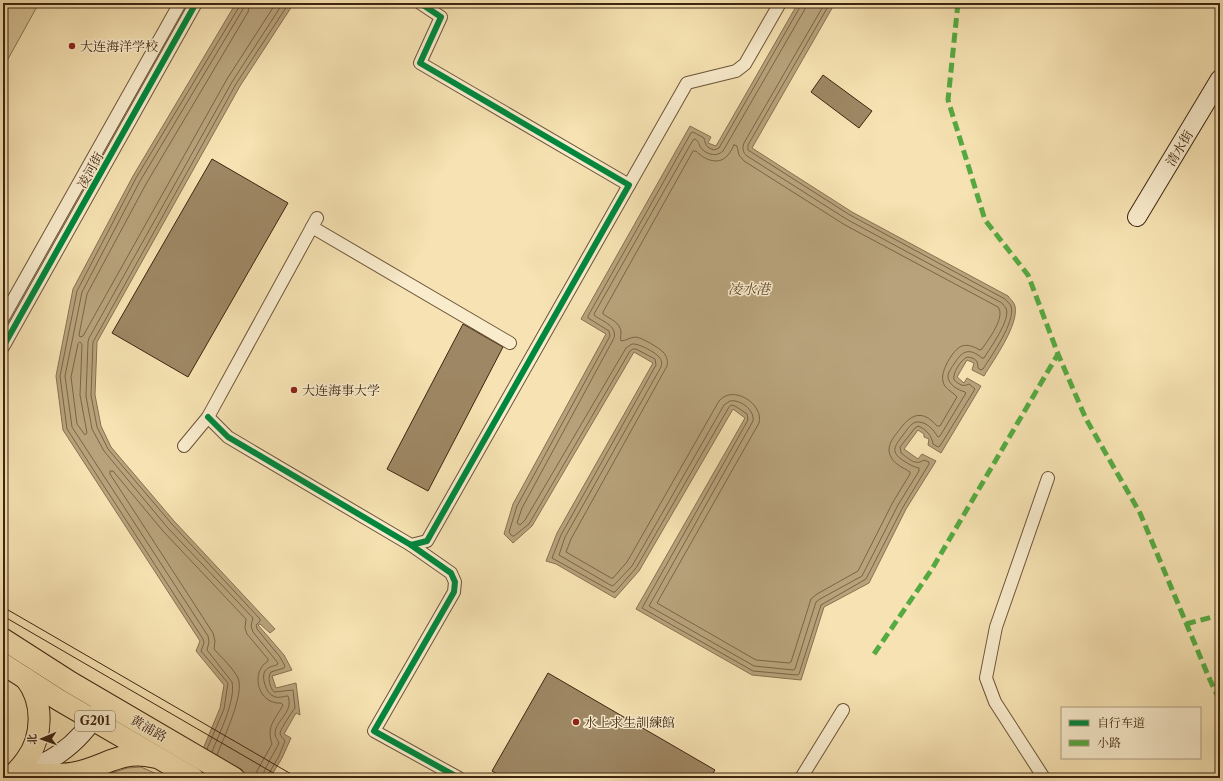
<svg xmlns="http://www.w3.org/2000/svg" width="1223" height="781" font-family="'Libre Caslon Text','Noto Serif SC',serif">
<rect width="100%" height="100%" fill="#f6e2b2"/>
<filter id="stains"><feTurbulence type="fractalNoise" baseFrequency=".005" numOctaves="4"/><feColorMatrix values="0 0 0 0 .2 0 0 0 0 .09 0 0 0 0 .02 0 0 0 .5 -.17"/></filter>
<radialGradient id="worn" r=".72"><stop offset=".6" stop-color="#630" stop-opacity="0"/><stop offset="1" stop-color="#630" stop-opacity=".3"/></radialGradient>
<g fill="#d7c296" stroke="#8a7452">
<path d="M3,3H39L3,68Z"/>
<path d="M141,767L161,776V778H96L127,768Z"/>
</g>
<g fill="#b7a27b" stroke="#877050">
<path d="M236,3H294L240,86L97,342L95,395L101,426L111,447L174,521L275,629L270,633L260,624L258,625L284,655L292,670L272,676L276,688L296,683L300,715L296,713L284,734L291,738L282,758L270,778H191L220,708L224,685L196,651L200,641L63,430L56,376L73,289L133,176Z"/>
<path d="M798,3H835L752,148L852,212L1008,296C1010,299 1014,302 1015,306C1019,325 994,359 984,376L972,370L974,363L967,360L957,377L964,383L967,378L981,386L941,453L928,445L929,439L924,437V434L918,430L904,449L918,459L922,454L936,461L906,509L869,583L824,607L801,680L752,675L636,609L745,418L733,409L639,571L615,598L556,564L546,561L557,533L653,363L634,352L532,526L513,543L504,534L513,504L606,334L581,319L690,126L711,137L708,143L716,146Z"/>
</g>
<g fill="none" stroke-linecap="round" stroke-linejoin="round">
<g stroke="#7a6445" stroke-width="1">
<path d="M250,3L248,12L146,184L87,294L79,335L80,337L83,336L227,79L276,3"/>
<path d="M801,3L800,7L719,148L714,150C706,147 706,146 704,138L693,132L691,133L588,316V318L609,331L610,336L517,506L509,532L512,536H514L529,524L630,351L633,349H636L655,359L656,365L561,535L552,558L613,592H615L636,568L729,407L731,405L735,406L747,414L748,420L642,608L753,671L797,675L799,674L821,605L866,579L903,507L929,464V462L924,460C915,466 909,459 901,453L900,447L915,428L918,426C926,429 932,436 933,444L938,447L940,446L975,389L969,384C963,387 960,385 954,380C952,373 961,360 967,357C975,358 978,360 978,368L981,370L983,369C991,356 1016,322 1011,306C1010,304 1007,301 1005,299L850,215L748,150V145L830,3"/>
<path d="M806,3L805,9L723,151C717,157 708,155 702,149C698,145 700,142 695,139L693,140L594,314L595,316C604,322 617,326 614,338L522,508L517,523L520,525L525,520L626,348L632,344C638,343 655,352 659,357C662,360 662,363 661,367L565,537L559,555L612,586L614,585L632,566L724,405L730,401C740,399 755,410 753,421L649,606L754,666L793,670L795,669L816,602L820,599L862,576L898,505L919,471V468C913,467 909,464 904,461C890,452 894,447 903,435C907,430 910,424 916,422C926,421 933,429 938,437L940,436L966,393L965,392C958,390 947,384 948,375C949,371 952,367 954,364C962,351 969,347 982,358H984C990,348 1011,320 1006,308C1005,307 1002,303 1002,303L848,220L747,156C743,153 742,148 744,143L825,3"/>
<path d="M734,145L737,146L739,155L744,161L845,225L998,307C1006,317 988,340 982,349L980,350C974,347 969,344 962,346C953,349 940,372 943,381C944,389 952,391 957,397L940,426H937C923,410 912,413 900,429C894,437 885,446 891,457C894,464 904,468 910,472V474L893,502L858,571L817,594L811,599L791,662L789,663L756,660L657,603L759,423C764,404 733,384 719,401L627,562L613,578H611L566,552L571,539L667,366C668,361 667,357 664,353C660,348 642,338 636,337C630,337 626,341 621,341C620,339 621,335 621,332C620,322 610,319 603,314V312L693,151H696C703,159 718,166 727,156C730,153 732,149 734,145Z"/>
<path d="M80,342L82,344L80,395L87,433L85,435L77,424L71,377L78,344Z"/>
<path d="M207,749L224,709L228,683L201,651L204,643L203,639L67,429L60,376L77,291L136,178L239,7V3"/>
<path d="M212,752C219,734 236,700 232,682L207,650L209,642L208,636L72,427L65,376L82,292L140,181L243,9L244,3"/>
<path d="M217,755C223,739 245,694 238,678C233,668 222,658 214,649L215,641L213,633L110,474V471H113L163,531L246,619L245,628L247,634L268,659V661C249,673 259,705 281,703L283,705C275,720 266,726 272,744L257,771L256,778"/>
<path d="M262,778C263,770 275,752 279,743C278,740 275,737 275,734C275,720 294,713 288,696C283,696 278,699 273,696C266,693 261,677 265,671C268,667 273,666 277,665L278,663L253,632L251,626L253,618L167,527L104,451L92,429L86,396L88,342L89,338L232,82L283,3"/>
<path d="M267,778L268,775L279,756L285,741C284,739 280,736 280,733C281,728 292,712 295,708L293,690L274,692C270,688 267,677 271,672L284,668L285,666L280,657L257,629L256,625L260,621V619L171,523L108,449L97,427L91,395L93,342L236,84L289,3"/>
</g>
</g>
<g fill="#9e8764" stroke="#3e250f">
<path d="M823,75L872,111L859,128L811,92Z"/>
<path d="M212,159L288,203L188,377L112,333Z"/>
<path d="M463,324L503,347L428,491L387,469Z"/>
<path d="M548,673L715,770L710,778H504L492,771Z"/>
</g>
<g fill="none" stroke-linecap="round" stroke-linejoin="round">
<defs>
<g id="minor">
<path d="M629,185L687,83L736,71L745,64L780,3"/>
<path d="M312,227L510,343"/>
<path d="M3,318L180,3"/>
<path d="M3,347L196,3"/>
<path d="M208,417L228,437L411,545L427,541L629,185L420,63L441,17L420,3"/>
<path d="M184,446L208,417L317,218"/>
<path d="M411,545L451,573L455,582L454,592L374,731L459,778"/>
<path d="M801,778L843,710"/>
<path d="M1044,778L995,702L986,678L996,627L1048,478"/>
</g>
<g id="secondary">
<path d="M1137,217L1220,79"/>
<path d="M3,776C47,768 78,746 101,708"/>
</g>
<g id="trunk">
<path d="M3,639L70,682L234,778"/>
<path d="M3,664L59,700L193,778"/>
<path d="M14,774C33,774 54,776 73,773C105,768 118,749 154,757"/>
<path d="M14,774C18,770 23,765 26,760C43,737 44,702 26,679"/>
</g>
</defs>
<use href="#minor" stroke="#6c5438" stroke-width="14"/>
<use href="#secondary" stroke="#3e250f" stroke-width="20"/>
<use href="#trunk" stroke="#3e250f" stroke-width="23"/>
<use href="#minor" stroke="#f9eccd" stroke-width="12"/>
<use href="#secondary" stroke="#f9eccd" stroke-width="18"/>
<use href="#trunk" stroke="#f6e2b2" stroke-width="21"/>
<g stroke="#3e250f" stroke-width="1">
<path d="M3,607L298,778"/>
<path d="M3,616L282,778"/>
</g>
<g stroke="#55aa41" stroke-width="5" stroke-dasharray="10 5" stroke-linecap="butt">
<path d="M958,3L948,100L985,220L1028,275L1058,354L1086,419L1140,513L1210,680L1220,701"/>
<path d="M1186,624L1220,615"/>
<path d="M874,654L932,569L1058,354"/>
</g>
<defs>
<g id="cycleway">
<path d="M3,347L196,3"/>
<path d="M208,417L228,437L411,545L427,541L629,185L420,63L441,17L420,3"/>
<path d="M411,545L451,573L455,582L454,592L374,731L459,778"/>
</g>
</defs>
<use href="#cycleway" stroke="#f9eccd" stroke-width="8"/>
<use href="#cycleway" stroke="#00873e" stroke-width="6"/>
</g>
<g fill="#8f2418" stroke="#f9eccd" stroke-width="1.5">
<circle cx="72" cy="46" r="4"/>
<circle cx="294" cy="390" r="4"/>
<circle cx="576" cy="722" r="4"/>
</g>
<g text-anchor="middle" stroke-width="3" stroke-linejoin="round" paint-order="stroke">
<rect fill="#f9eccd" stroke="#766148" stroke-width="1" x="75" y="711" width="40" height="20" rx="3"/>
<g font-size="12" font-weight="bold" fill="#3e250f">
<text x="95" y="725">G201</text>
</g>
<g font-size="13" fill="#3e250f" stroke="#f9eccd" text-anchor="start">
<text x="80" y="51">大连海洋学校</text>
<text x="302" y="395">大连海事大学</text>
<text x="584" y="727">水上求生訓練館</text>
</g>
<g font-size="13" fill="#3e250f" stroke="#f9eccd">
<text transform="translate(1179 148) rotate(-59)" y="5">清水街</text>
<text transform="translate(90 170) rotate(-61)" y="5">凌河街</text>
<text transform="translate(149 728) rotate(30)" y="5">黄浦路</text>
</g>
<g font-size="14" font-style="italic" fill="#624a2f" stroke="#f9eccd">
<text x="749" y="294">凌水港</text>
</g>
</g>
<rect width="1223" height="781" fill="none" stroke="#f6e2b2" stroke-width="16"/>
<rect x="4" y="4" width="1215" height="773" fill="none" stroke="#3e250f" stroke-width="2"/>
<rect x="8" y="8" width="1207" height="765" fill="none" stroke="#3e250f"/>
<rect x="1061" y="707" width="140" height="52" fill="#f9eccd" stroke="#ae9c81"/>
<rect x="1069" y="720" width="20" height="6" fill="#00873e" stroke="#ae9c81"/>
<text x="1097" y="727" font-size="12" fill="#3e250f">自行车道</text>
<rect x="1069" y="740" width="20" height="6" fill="#55aa41" stroke="#ae9c81"/>
<text x="1097" y="747" font-size="12" fill="#3e250f">小路</text>
<g transform="translate(42 739) rotate(268)" stroke="#f9eccd" stroke-width="3" paint-order="stroke">
<path d="M0-3L7 15L0 10L-7 15Z" fill="#3e250f"/>
<text y="-6" font-size="11" font-weight="bold" text-anchor="middle" fill="#3e250f">北</text>
</g>
<rect width="100%" height="100%" filter="url(#stains)"/>
<rect width="100%" height="100%" fill="url(#worn)"/>
</svg>
